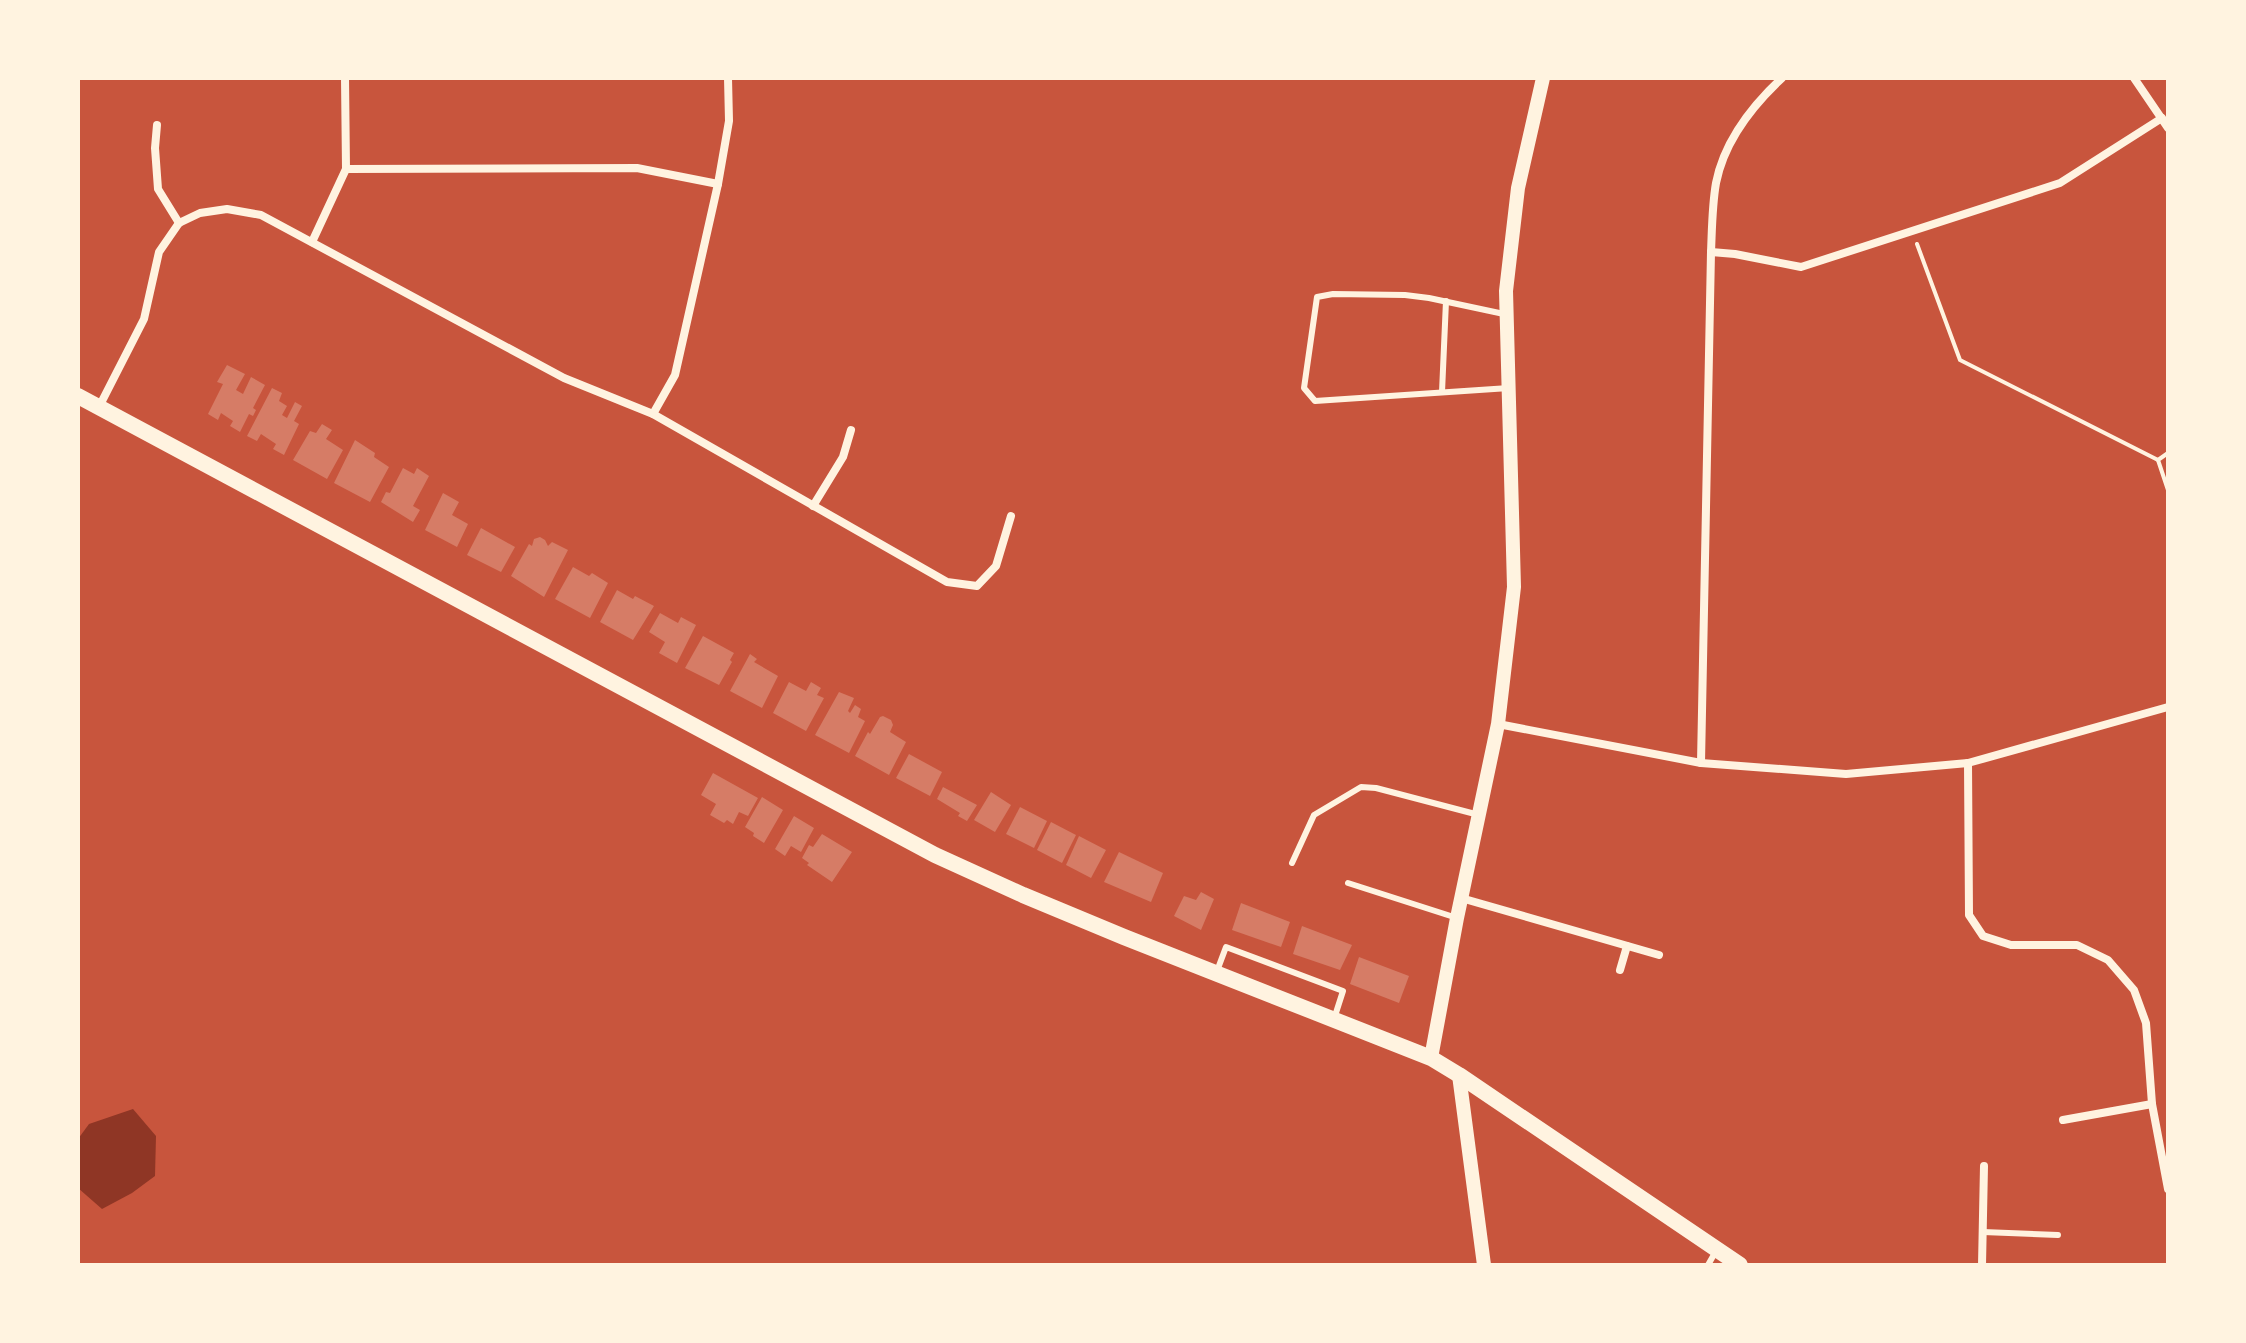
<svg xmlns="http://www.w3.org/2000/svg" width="2246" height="1343" font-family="'Source Serif 4',serif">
<rect width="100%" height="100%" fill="#c8553d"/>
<path fill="#8f3625" d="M133,1109L156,1136L155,1176L132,1193L102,1209L78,1188V1139L89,1124Z"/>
<g fill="#d67c66">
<path d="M227,365L245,374L236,390L243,394L251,377L265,385L253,408L256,410L253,416L249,414L240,432L230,426L233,421L221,413L218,420L208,414L223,384L217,382Z"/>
<path d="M272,388L282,393L279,401L287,406L282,415L287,418L295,402L302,406L294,421L299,424L284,455L273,449L276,444L261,434L257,441L247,436Z"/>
<path d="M322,424L332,430L326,439L343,450L327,479L293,460L310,431L316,433Z"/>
<path d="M355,440L375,453L374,457L389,467L370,502L334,483Z"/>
<path d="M403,468L414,474L417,468L429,476L413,506L420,510L413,522L381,502L386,492L390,493Z"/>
<path d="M443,493L459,502L452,515L468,524L457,547L425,530Z"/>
<path d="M481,528L515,547L501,572L467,555Z"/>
<path d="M540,537L545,540L548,546L552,542L568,550L544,597L511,576L529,544L532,546L534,539Z"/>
<path d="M573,567L589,576L592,573L608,583L590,618L555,599Z"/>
<path d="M617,590L633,599L635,596L654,606L633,640L600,622Z"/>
<path d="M660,613L678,623L681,617L696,625L677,663L659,653L665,642L649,632Z"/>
<path d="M703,636L734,653L730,660L732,662L719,685L685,668Z"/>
<path d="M750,654L757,659L754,662L778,676L762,708L730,691Z"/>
<path d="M789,682L806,691L811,682L821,688L817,695L824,698L806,731L773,713Z"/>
<path d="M839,692L854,698L848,711L850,713L855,705L861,709L858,717L865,721L849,753L815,735Z"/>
<path d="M883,716L891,720L893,725L890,732L906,742L889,775L855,756L868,732L870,734L880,717Z"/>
<path d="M909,754L942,772L930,796L896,778Z"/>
<path d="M713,773L758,798L748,816L739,812L733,824L727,820L724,823L710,815L716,804L701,795Z"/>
<path d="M943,787L977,805L967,821L958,816L960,813L937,799Z"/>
<path d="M991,792L1011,805L995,832L974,820Z"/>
<path d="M762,797L783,810L764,843L753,836L754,833L745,827Z"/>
<path d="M1020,807L1047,821L1034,848L1006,834Z"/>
<path d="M794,816L814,828L801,852L791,846L785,856L775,849Z"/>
<path d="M1051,822L1076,835L1062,863L1037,850Z"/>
<path d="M822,834L852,852L832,882L807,865L809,863L802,858L809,845L813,847Z"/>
<path d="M1079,836L1106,850L1091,878L1066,865Z"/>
<path d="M1119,852L1163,873L1151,902L1104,882Z"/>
<path d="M1201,892L1214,899L1201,930L1174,916L1184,896L1196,900Z"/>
<path d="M1241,903L1290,922L1281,947L1232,930Z"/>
<path d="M1302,926L1352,945L1340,970L1293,954Z"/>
<path d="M1359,957L1409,976L1399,1003L1350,984Z"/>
</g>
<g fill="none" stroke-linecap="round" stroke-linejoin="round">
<g stroke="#fff3e0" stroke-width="4">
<path d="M1917,244L1960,360L2158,460"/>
<path d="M2168,453L2158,460L2168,490"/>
</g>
<g stroke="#fff3e0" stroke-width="6">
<path d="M1504,314L1429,298L1405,295L1333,294L1317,297L1304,388L1315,401L1509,388"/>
<path d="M1442,392L1446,301"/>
<path d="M1292,863L1314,815L1361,787L1376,788L1479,815"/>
<path d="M1348,883L1457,918"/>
<path d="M1217,971L1226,947L1343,991L1334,1019"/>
<path d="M1983,1232L2058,1235"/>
<path d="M1708,1265L1716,1251"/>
</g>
<g stroke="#fff3e0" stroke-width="8">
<path d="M2134,78L2168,128"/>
<path d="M157,125L155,148L158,189L179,223"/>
<path d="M346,169L637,168L718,184"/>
<path d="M312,242L346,169L345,78"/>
<path d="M1711,252L1735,254L1801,267L2060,183L2162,118"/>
<path d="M99,407L144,319L159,252L179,223L200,213L227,209L261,215L564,378L653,414L947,582L977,586L996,566L1011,516"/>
<path d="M653,414L675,375L718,184L729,121L728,78"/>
<path d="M813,506L843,457L851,430"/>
<path d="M1498,724L1701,763L1846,774L1968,763L2168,707"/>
<path d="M1701,763L1711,252C1712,230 1712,206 1716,183C1724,142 1752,106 1782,78"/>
<path d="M1968,763L1969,915L1983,936L2011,945H2077L2108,960L2134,990L2146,1023L2152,1104L2168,1189"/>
<path d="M1461,898L1659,955"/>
<path d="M1620,970L1627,946"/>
<path d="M2063,1120L2152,1104"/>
<path d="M1982,1265L1984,1166"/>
</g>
<g stroke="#fff3e0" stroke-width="14">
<path d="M1431,1058L1457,918L1498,724L1514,587L1506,291L1518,188L1543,78"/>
<path d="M1459,1075L1484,1265"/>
</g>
<path stroke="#fff3e0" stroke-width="16" d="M78,396L935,855L1023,895L1124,937L1431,1058L1459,1075L1740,1265"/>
</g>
<rect width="2246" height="1343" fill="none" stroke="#fff3e0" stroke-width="160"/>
</svg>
